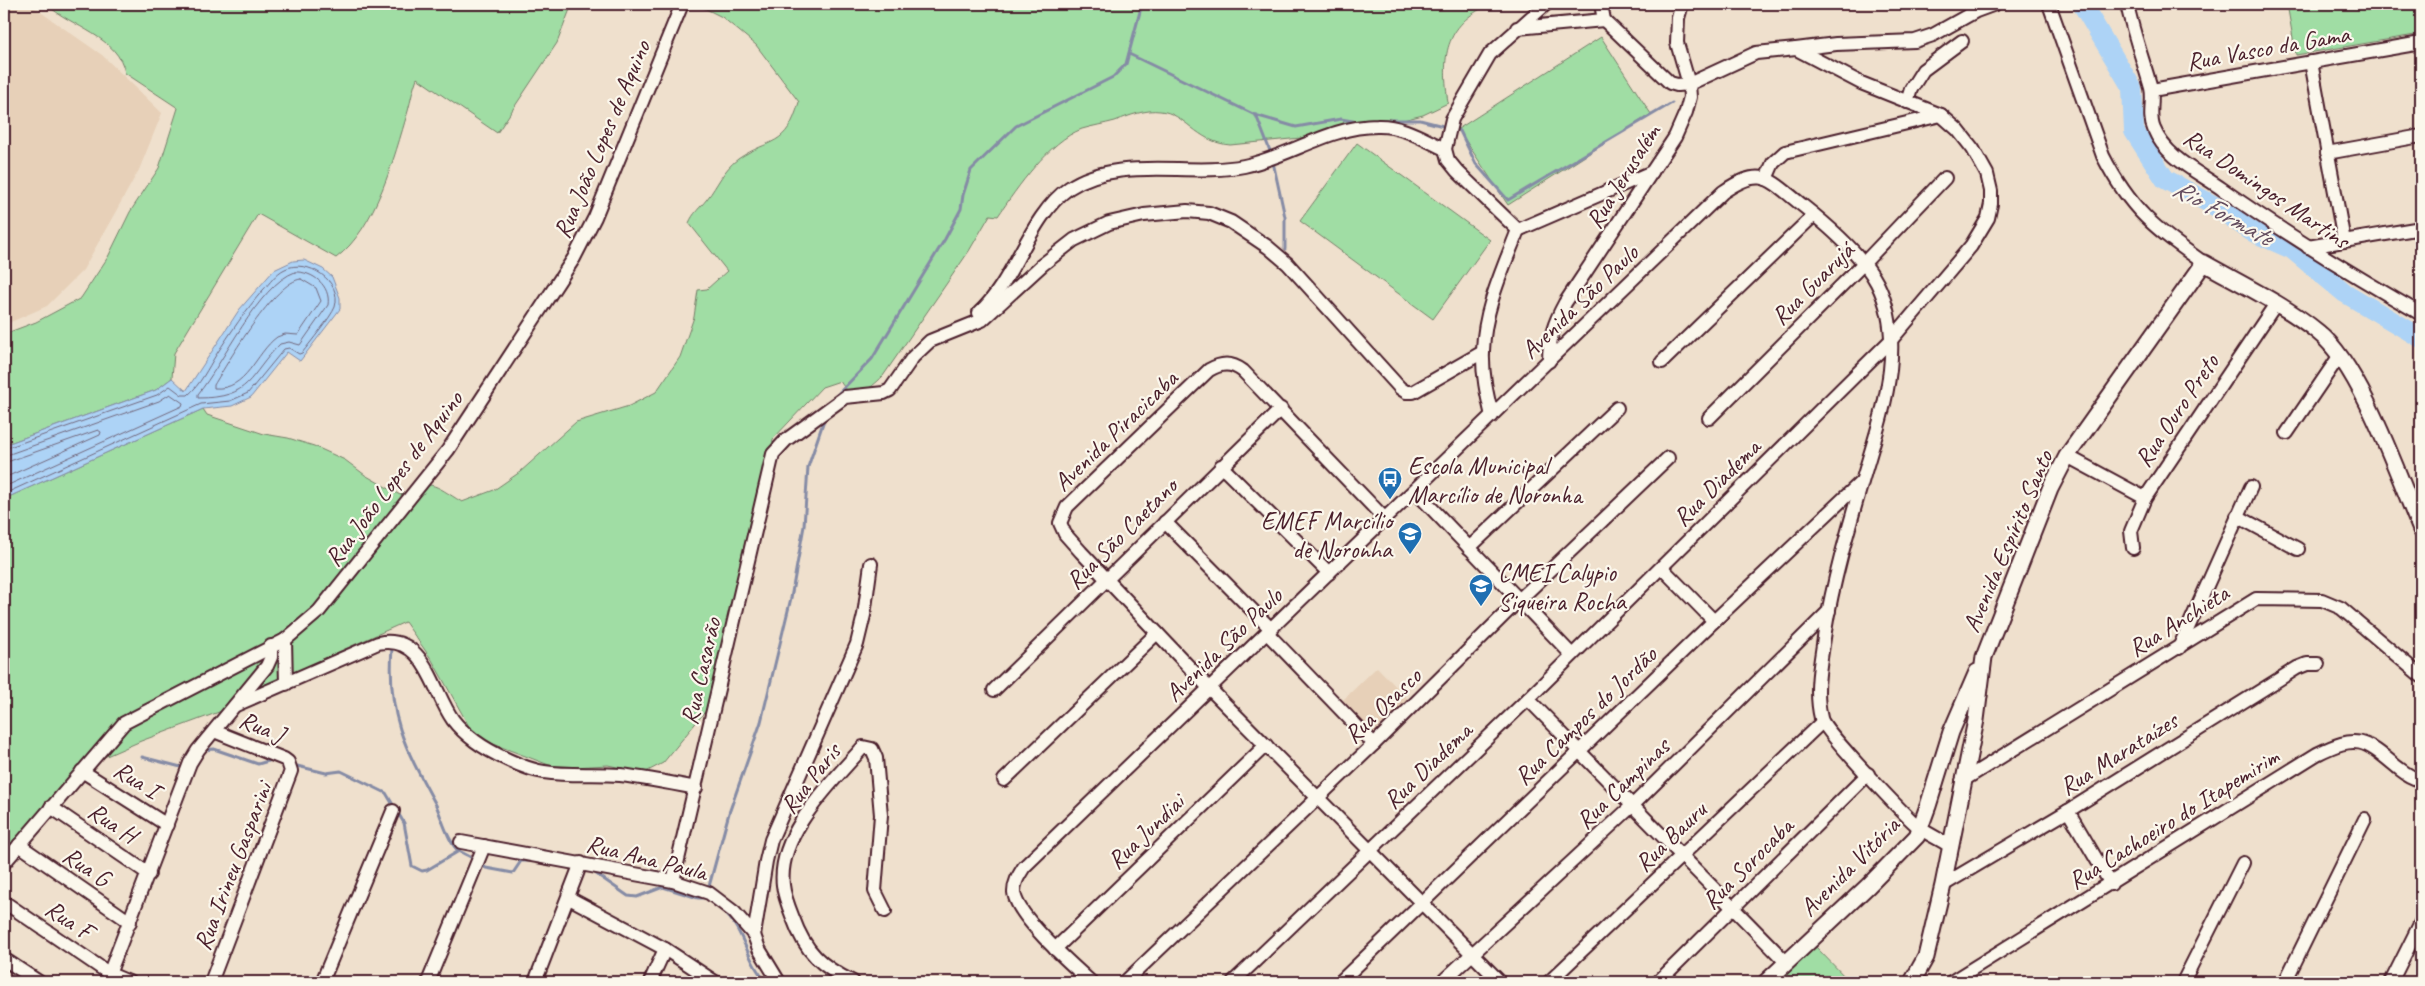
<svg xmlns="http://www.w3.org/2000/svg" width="2425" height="986" font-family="Caveat,sans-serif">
<rect width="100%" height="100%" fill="#efe0cd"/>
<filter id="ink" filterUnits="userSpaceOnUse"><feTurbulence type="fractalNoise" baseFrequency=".02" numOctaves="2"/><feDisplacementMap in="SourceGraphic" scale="10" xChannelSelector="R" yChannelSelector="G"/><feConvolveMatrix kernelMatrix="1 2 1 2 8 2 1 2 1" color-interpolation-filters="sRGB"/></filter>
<g filter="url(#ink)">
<g fill="#e7d0b8">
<path d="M4,4H29L102,55L162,113L139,170L83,270L47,306L4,325Z"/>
<path d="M1377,667L1411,702L1381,732L1373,733L1343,700Z"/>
</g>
<g fill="#a0dda4" stroke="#757e68">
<path d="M46,4H572L557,43L497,133L417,78C413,88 411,100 408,111C394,158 376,228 336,258L258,214L174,353L172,378L156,390L4,445V334L36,322L81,298L108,257L130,212L159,168L178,108L125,73C119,37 71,27 46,4Z"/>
<path d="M696,4H1490C1443,26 1442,57 1448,103L1423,115L1399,121L1375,123L1311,137L1230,145C1196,142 1185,113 1160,111C1146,109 1128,116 1115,121C1104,124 1092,126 1082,129C1049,141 1017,188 998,216L990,215L969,251L883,376C870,389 853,404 840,381L822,387L773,439L769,466L708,708L663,763L644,773L608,765L557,768L475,737L432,660L405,622L336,653L227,709L141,741L79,768L4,856V499L203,409L207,415L264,434L288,438L314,446L345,460L365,475L400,495C432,478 432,484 462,502L494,490L520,472L576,422L629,406L656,392L680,357L694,317L698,290L707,289L727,271L689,223C693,213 700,208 707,199C718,185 723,170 738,159C770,137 786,149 799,102L756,45L722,17Z"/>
<path d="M2287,4H2421V34L2296,55Z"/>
<path d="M1601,37L1651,114L1508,205L1458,129Z"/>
<path d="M1357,143L1490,240L1433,319L1300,221Z"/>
<path d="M1815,946L1850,982H1777Z"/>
</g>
<path fill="#add3f6" stroke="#858ba5" d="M304,260L323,269L332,277L340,298V309L300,361L287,352L251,397L232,406L203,409L4,499V445L156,390L172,378L186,391L239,310L274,270L293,261Z"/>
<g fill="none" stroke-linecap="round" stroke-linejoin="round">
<g stroke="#72677c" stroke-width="1">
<path d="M295,272C313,271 331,286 328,305L300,345L289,342L280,344C248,376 252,398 198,398V394C223,364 258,285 295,272Z"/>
<path d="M301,279L316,288L321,301L298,335L285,334L277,337C255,353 247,391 214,388V385C228,362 275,281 301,279Z"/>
<path d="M4,449L157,395L170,386L182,395H188C200,385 208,368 216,355C231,332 245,311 263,290C270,283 276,273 285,269C307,258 343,281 335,307C331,317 310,343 302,353L299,354L289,348L284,349L248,393L230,401L201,404L4,494"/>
<path d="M4,456L159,401L170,394L183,403L182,406L4,487"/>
<path d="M4,463L98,430L101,432L100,435L4,478"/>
</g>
<g stroke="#858ba5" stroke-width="3">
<path d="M1129,54L1255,115L1296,127L1341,119L1358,122"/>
<path d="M1256,115L1272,156"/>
<path d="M1382,120H1420L1447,127"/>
<path d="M1453,128L1460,131L1476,164L1508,200L1672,103"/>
<path d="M1273,162L1285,217V249"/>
<path d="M834,398L872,359L945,239L961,209L963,195L971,170L1016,126L1113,77L1126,64L1142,4"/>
<path d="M392,648C387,715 404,746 435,803C441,815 449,845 459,851C464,854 470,856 475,860"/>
<path d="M204,750L214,749L258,764L272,760"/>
<path d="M142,757L181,767L185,763"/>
<path d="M293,765L326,773L341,771L386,793L404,823L412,866L422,871L427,870L459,851"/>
<path d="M480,864L486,868L513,873L521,861H529"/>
<path d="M592,871L628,896L637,897L663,887L698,898H706"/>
<path d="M708,890L729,813L761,722L791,598L804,526L808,467L825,417"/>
<path d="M725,913C745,932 747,963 767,982"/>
</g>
<path stroke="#add3f6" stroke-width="20" d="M2082,4L2132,88L2134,131L2165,179L2220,209L2251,231L2292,249L2345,293L2421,338"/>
<defs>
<g id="minor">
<path d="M2049,4L2103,156C2131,211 2155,228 2204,263"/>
<path d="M2127,4C2133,33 2143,60 2151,88C2154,101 2148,116 2154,129C2165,157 2198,172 2222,189C2286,234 2353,275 2421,314"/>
<path d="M1517,28L1604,20"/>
<path d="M1796,49L1836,44L1915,41L1933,35L1976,11L1995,4"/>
<path d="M2311,62L2344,241"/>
<path d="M2152,90L2421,43"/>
<path d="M1907,102L1911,89L1923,70L1962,41"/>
<path d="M2327,153L2421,136"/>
<path d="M1766,179L1773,163L1785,152L1941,115"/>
<path d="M1518,230L1457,171L1448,160L1445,149L1452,119L1490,54L1546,4"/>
<path d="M1518,230L1652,172"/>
<path d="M2308,247L2421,228"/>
<path d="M979,313C1016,279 1029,216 1069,188C1118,155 1189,177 1244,166C1289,157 1330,126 1377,126C1402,125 1423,139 1445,149"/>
<path d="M1549,361C1549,338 1554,323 1565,303L1675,137L1686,112L1690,97L1689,84L1677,43L1678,18L1682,4"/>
<path d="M1662,362L1814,215"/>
<path d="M1492,416C1487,395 1482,374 1483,351C1484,309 1503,269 1518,230"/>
<path d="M1709,418L1863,264L1945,178"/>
<path d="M2287,433L2340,355"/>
<path d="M2067,456L2145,498"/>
<path d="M1221,466L1329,573"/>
<path d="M1415,491L1572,655"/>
<path d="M2237,516L2298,549"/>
<path d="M1385,519L1243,371C1231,362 1221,363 1209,370L1067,507L1060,523L1065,534L1081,552L1209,688L1500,982"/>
<path d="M1165,522L1271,629"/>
<path d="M1469,548L1617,408"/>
<path d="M2133,548L2131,531L2145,498L2275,305"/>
<path d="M1662,568L1714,621"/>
<path d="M1267,633L1374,744"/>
<path d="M285,640L286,684"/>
<path d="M2179,648L2251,487"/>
<path d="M994,690L1281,409"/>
<path d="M1528,699L1786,962"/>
<path d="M236,705L378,643C425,633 432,691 453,720C459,728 467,735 475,741C491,753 524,769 544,772C569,776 595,773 620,775C646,778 671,783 696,788"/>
<path d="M82,771L167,825"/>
<path d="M1004,780L1157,633"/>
<path d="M1962,781L2256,599L2322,600L2341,608L2421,676"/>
<path d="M51,807L149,874"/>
<path d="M2068,811L2111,884"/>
<path d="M461,842L673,881L709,893L734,912L754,935L759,949L779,982"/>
<path d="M19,845L130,922"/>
<path d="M4,863L124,723L285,640L319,611L448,450L574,258L595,217L682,4"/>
<path d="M673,881L773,454L786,440L845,397L884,393L890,390L913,357L930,341L982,320L1042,265L1074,240L1109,223L1144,215L1187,211L1209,213L1231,222L1268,247L1288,264L1400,388L1406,392H1413L1483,352"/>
<path d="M1943,885L2068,811L2297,668L2307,664H2318"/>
<path d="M569,898L665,949L715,982"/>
<path d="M4,902L110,974L129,982"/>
<path d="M754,935L766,861L771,840L857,644L864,615L871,564"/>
<path d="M1055,949L1266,745"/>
<path d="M4,959L39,982"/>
<path d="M106,982L190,763L198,750L267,666L271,657V646"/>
<path d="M211,982L291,771L288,762L284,759L214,731"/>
<path d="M322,982L393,811"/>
<path d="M428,982L484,846"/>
<path d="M535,982L581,863"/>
<path d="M650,982L665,949"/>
<path d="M853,982C822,967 805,952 793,918C789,908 784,896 783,885C777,833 832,783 863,747L872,749L876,758L881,815L875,891L885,911"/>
<path d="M1091,982C1072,965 1016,916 1014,892C1014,882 1019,875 1024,867L1723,192C1762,165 1769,179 1802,205C1826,224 1863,256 1877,283C1909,346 1880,419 1862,482C1848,530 1833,581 1825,631C1821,661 1814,689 1821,718C1823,730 1907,818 1921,829C1930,835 1941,840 1950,846"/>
<path d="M1125,982L1374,744L1518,601L1668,458"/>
<path d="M1233,982L1528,699L1891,340L1971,246L1988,218L1991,204V191L1987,174L1973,149L1958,130L1941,115L1861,83L1796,49L1756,53L1689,84L1677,85L1670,83L1604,20L1601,4"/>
<path d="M1340,982L1714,621L1861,482"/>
<path d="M1442,982L1633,805L1829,611"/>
<path d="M1549,982L1822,722"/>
<path d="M1658,982L1868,774"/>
<path d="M1951,982L2317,754C2357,734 2364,739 2397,767C2405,773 2412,779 2421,780"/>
<path d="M2183,982L2243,863"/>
<path d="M2285,982L2365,819"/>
<path d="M2391,982L2421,922"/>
</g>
<g id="tertiary">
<path d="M1766,982L1868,886L1917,836L1928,806L1951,732L1977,672"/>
<path d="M1912,982L1926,957L1943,885L1976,720L1984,657L2050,489L2067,456L2204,263C2241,284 2285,305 2318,332C2361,366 2399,478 2421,530"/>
</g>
</defs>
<use href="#minor" stroke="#4a1f2b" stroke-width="16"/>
<use href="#tertiary" stroke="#4a1f2b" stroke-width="19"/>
<use href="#minor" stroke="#fbf7ec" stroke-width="12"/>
<use href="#tertiary" stroke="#fbf7ec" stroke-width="15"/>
</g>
</g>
<defs>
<symbol id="bus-pin" viewBox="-11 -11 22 30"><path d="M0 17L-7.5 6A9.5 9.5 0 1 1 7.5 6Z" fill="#1f6fb2" stroke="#fbf7ec"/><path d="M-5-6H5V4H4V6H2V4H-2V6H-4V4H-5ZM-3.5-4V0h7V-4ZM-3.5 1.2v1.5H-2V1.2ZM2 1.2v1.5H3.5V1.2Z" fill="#fff"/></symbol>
<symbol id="school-pin" viewBox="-11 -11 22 30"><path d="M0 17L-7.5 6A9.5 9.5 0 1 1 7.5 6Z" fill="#1f6fb2" stroke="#fbf7ec"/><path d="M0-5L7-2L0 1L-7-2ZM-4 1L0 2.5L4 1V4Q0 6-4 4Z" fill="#fff"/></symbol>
</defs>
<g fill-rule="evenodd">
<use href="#bus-pin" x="1376" y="465" width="28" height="38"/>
<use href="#school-pin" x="1396" y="520" width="28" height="38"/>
<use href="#school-pin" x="1467" y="572" width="28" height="38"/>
</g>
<g text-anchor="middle" stroke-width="4.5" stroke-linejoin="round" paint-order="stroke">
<g font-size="25" fill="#4a1f2b" stroke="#fbf7ec">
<text transform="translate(2268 47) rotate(-10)" y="9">Rua Vasco da Gama</text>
<text transform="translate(601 139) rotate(-67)" y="9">Rua João Lopes de Aquino</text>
<text transform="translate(1622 176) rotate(-58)" y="9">Rua Jerusalém</text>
<text transform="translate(2267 188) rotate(34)" y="9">Rua Domingos Martins</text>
<text transform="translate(1812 283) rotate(-45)" y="9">Rua Guarujá</text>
<text transform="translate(1579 301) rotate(-44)" y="9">Avenida São Paulo</text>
<text transform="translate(2176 410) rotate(-56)" y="9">Rua Ouro Preto</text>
<text transform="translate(1115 430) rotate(-44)" y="9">Avenida Piracicaba</text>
<text transform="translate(393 478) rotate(-53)" y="9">Rua João Lopes de Aquino</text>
<text transform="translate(1716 482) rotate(-45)" y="9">Rua Diadema</text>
<text transform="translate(1121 533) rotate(-45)" y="9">Rua São Caetano</text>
<text transform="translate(2007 541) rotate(-67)" y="9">Avenida Espírito Santo</text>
<text transform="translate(2178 620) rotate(-32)" y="9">Rua Anchieta</text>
<text transform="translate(1223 644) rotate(-44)" y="9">Avenida São Paulo</text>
<text transform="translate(700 671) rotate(-77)" y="9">Rua Casarão</text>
<text transform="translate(1382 705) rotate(-44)" y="9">Rua Osasco</text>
<text transform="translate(1585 715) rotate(-44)" y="9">Rua Campos do Jordão</text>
<text transform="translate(262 726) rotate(22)" y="9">Rua J</text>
<text transform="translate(2118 753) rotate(-32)" y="9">Rua Marataízes</text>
<text transform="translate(1427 765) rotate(-44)" y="9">Rua Diadema</text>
<text transform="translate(810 778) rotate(-52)" y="9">Rua Paris</text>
<text transform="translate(137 779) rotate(32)" y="9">Rua I</text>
<text transform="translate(1622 783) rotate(-44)" y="9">Rua Campinas</text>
<text transform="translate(2173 818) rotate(-32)" y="9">Rua Cachoeiro do Itapemirim</text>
<text transform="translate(113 822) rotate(34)" y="9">Rua H</text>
<text transform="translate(1145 831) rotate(-44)" y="9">Rua Jundiai</text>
<text transform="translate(1670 836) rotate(-44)" y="9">Rua Bauru</text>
<text transform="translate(647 857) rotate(14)" y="9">Rua Ana Paula</text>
<text transform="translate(1747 863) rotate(-45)" y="9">Rua Sorocaba</text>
<text transform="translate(87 866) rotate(34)" y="9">Rua G</text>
<text transform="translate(232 866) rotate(-69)" y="9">Rua Irineu Gasparini</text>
<text transform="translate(1849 866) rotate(-45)" y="9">Avenida Vitória</text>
<text transform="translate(69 919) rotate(34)" y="9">Rua F</text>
</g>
<g font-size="25" fill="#4a1f2b" stroke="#fbf7ec" text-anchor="start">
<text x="1408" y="474">Escola Municipal<tspan x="1408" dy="29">Marcílio de Noronha</tspan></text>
<text x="1392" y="529" text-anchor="end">EMEF Marcílio<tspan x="1392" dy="29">de Noronha</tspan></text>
<text x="1498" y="581">CMEI Calypio<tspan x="1498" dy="29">Siqueira Rocha</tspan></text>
</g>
<g font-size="26" font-style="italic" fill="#634c5e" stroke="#fbf7ec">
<text transform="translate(2223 212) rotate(29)" y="9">Rio Formate</text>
</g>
</g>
<rect width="2425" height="986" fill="none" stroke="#fbf7ec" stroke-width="20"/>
<rect x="10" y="10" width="2405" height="966" fill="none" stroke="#4a1f2b" stroke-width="2" filter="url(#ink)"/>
</svg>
